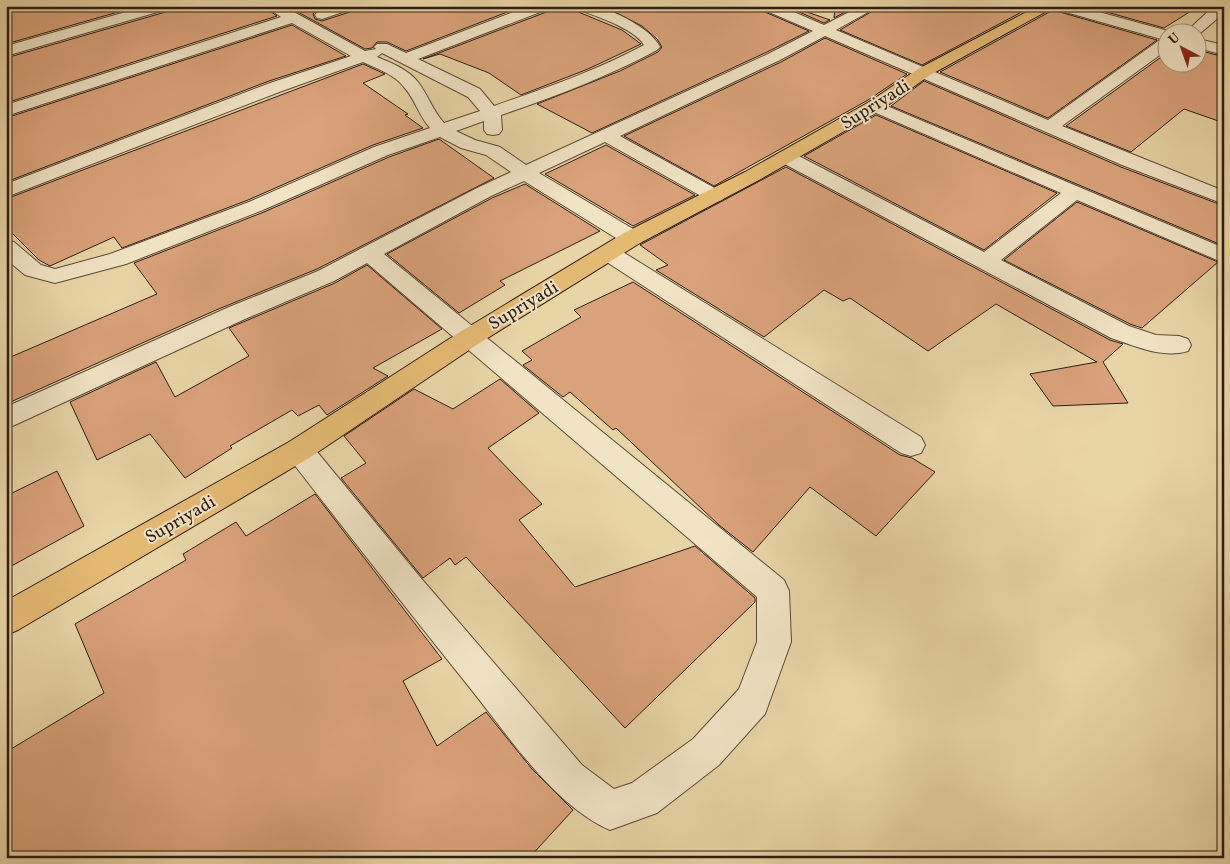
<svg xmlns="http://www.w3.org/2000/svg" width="1230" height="864" font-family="Vollkorn,serif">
<rect width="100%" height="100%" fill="#e8d5a6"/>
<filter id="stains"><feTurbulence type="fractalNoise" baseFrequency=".004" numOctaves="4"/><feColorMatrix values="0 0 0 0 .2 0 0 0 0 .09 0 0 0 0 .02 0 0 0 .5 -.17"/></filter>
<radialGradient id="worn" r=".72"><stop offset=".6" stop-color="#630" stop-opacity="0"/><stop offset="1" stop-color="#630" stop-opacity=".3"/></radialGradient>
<g fill="#daa27a" stroke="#2f1c11">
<path d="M6,6H139L6,44Z"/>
<path d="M172,6H263L277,16L6,103V58L169,11Z"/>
<path d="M287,6H327L316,10L313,14L315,19L322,21L353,11L356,6H523L406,51L387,42H377L372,48L365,49Z"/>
<path d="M552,6H573L576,11L622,30L641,44L588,69L521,95L489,73L440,54L423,59L549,11Z"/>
<path d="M603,6H751L809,31L767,52L592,133L537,104L620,71L658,52L662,47L657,39L642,26Z"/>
<path d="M835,6H856L834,18Z"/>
<path d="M881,6H1033L922,65L840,30Z"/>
<path d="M1085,6H1199L1164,28Z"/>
<path d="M793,7L830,20L824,23L790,8Z"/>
<path d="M1053,10L1157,40L1048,118L940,72Z"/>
<path d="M292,25L346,56L269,81L6,182V118Z"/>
<path d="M825,38L907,74L868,100L714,186L624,136L781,62Z"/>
<path d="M1198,50L1224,57V123L1184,109L1131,152L1066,126L1168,52V62H1198Z"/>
<path d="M363,64L385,74L363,83L408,114L405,115L423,128L373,145L248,200L122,248L114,237L50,266L39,260L6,227V199Z"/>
<path d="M924,81L1121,167L1224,206V246L891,106Z"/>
<path d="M876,115L1057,193L984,250L804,156Z"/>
<path d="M439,139L494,178L317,269L216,310L6,404V359L157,294L134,263L264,212L389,157Z"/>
<path d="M606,145L695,195L633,226L545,174Z"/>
<path d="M786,167L1110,340L1123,344L1103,362L1128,403L1053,406L1030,374L1097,362L996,304L928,351L850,298L843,301L824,290L764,337L656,270L668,265L640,245Z"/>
<path d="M525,184L600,231L500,281L505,285L459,313L387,254L492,198Z"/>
<path d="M1077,202L1218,262L1142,328L1130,324L1004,260Z"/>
<path d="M367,265L442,329L373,368L388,376L327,415L319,405L298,416L292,410L230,446L232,448L185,478L150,434L97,460L70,402L156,362L175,397L249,356L229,328L335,283Z"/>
<path d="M633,282L900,455L912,458L935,472L876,536L810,487L753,552L719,525L616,428L613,430L570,392L563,397L523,365L532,360L522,351L581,317L574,310Z"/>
<path d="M500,379L539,413L488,448L542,504L519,520L575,587L695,546L755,598V602L625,728L466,557L455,565L450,558L423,578L341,478L366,463L344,436L414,389L453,409Z"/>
<path d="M57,471L84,526L6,569V496Z"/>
<path d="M315,494L442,659L403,681L437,746L486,712L532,769L573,810L529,858H6V752L104,693L75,624L186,560L183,554L236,522L246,536Z"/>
</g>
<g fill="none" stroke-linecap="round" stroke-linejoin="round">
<defs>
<g id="minor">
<path d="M147,6H170L168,9L6,56V46Z"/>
<path d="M265,6H283L365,51L376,49L374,47L377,44H387L406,53L529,6H550L548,9L418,59L480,89L494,106C545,88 596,71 644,45C634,28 595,16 577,9L575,6C581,6 589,5 595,6C613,10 652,29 660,47L657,50C607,77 554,97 501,115L502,130L499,134L493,135L487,134L484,130V121L456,131L475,140L500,147L526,165L768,54L813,31L762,9L760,6H780L824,25L861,6H879L836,30L1048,120L1161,39L1055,9L1053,6H1077L1172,32H1168V49L1062,126L1224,191V204L1122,165L825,36L780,60L620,136L722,192L725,196L722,200L715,202L708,200L605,142L539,173L640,233L643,238L640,243L632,244L624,243L524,181L491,196L384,254L784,580L789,591L791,642L765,714L719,765L657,813L610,830C554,806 508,735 470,688C409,612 349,535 289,458L285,450L289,442L299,439L309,442L420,577L582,765L614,789L632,783L693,739L739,689L757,642V597L367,263L334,281L245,319L6,429V407L229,307L318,271L477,188L511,172L486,155L461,148L440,137L388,155L263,210L126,264L55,283L25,275L6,259V240L14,242L41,265L55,269L110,254L249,202L374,147L430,128C419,116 415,99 404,87C394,74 377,69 363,62L282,91L6,197V184L270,83L351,56L292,23L6,116V105L281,17ZM382,53L468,97L480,111L444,123C433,111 428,95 418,82C408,69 391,63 377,57Z"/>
<path d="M333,6H354L352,9L322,19L317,18L315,15L317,12Z"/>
<path d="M1214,6H1224V13L1198,35V32H1186Z"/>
<path d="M1198,39L1224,45V55L1198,48Z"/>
<path d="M875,101L1224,248V263L1077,200L1001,260L1129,326L1156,335L1179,336L1188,339L1191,345L1188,351C1162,359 1136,346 1111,338L779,161L777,157L779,153L786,151L793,153L984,252L1061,193L869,110L866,106L869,102Z"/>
<path d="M610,247L618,249L921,437L925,445L921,453L911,456L901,453L602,259L599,254L602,249Z"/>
</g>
<path id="major" d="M1038,6H1056L930,75L881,110L759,180L640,243L478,344L309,458L18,630L6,635V601L289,442L460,332L624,233L745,172L869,102L918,69Z"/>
</defs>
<use href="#minor" stroke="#5d4a36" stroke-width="2"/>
<use href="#major" stroke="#2f1c11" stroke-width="2"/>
<use href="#minor" fill="#f0e4c5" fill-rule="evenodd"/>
<use href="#major" fill="#e4ba73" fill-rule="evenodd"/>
</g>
<g text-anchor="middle" stroke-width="4" stroke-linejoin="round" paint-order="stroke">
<g font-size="18" fill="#2f1c11" stroke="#f0e4c5">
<text transform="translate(875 104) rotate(-32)" y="6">Supriyadi</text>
<text transform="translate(523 305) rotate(-31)" y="6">Supriyadi</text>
<text transform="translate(180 519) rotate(-30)" y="6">Supriyadi</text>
</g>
</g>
<rect width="1230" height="864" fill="none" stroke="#e8d5a6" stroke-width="25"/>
<rect x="8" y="8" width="1215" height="849" fill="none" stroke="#2f1c11" stroke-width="2.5"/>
<rect x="12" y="12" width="1205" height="839" fill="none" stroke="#2f1c11"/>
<g transform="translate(1182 48) rotate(319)"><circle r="24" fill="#f0e4c5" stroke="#a3947d"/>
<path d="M0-4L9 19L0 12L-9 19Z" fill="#8f2418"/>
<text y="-8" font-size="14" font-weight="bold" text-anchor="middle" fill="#2f1c11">U</text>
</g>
<rect width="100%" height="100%" filter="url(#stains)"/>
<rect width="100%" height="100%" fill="url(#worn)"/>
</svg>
